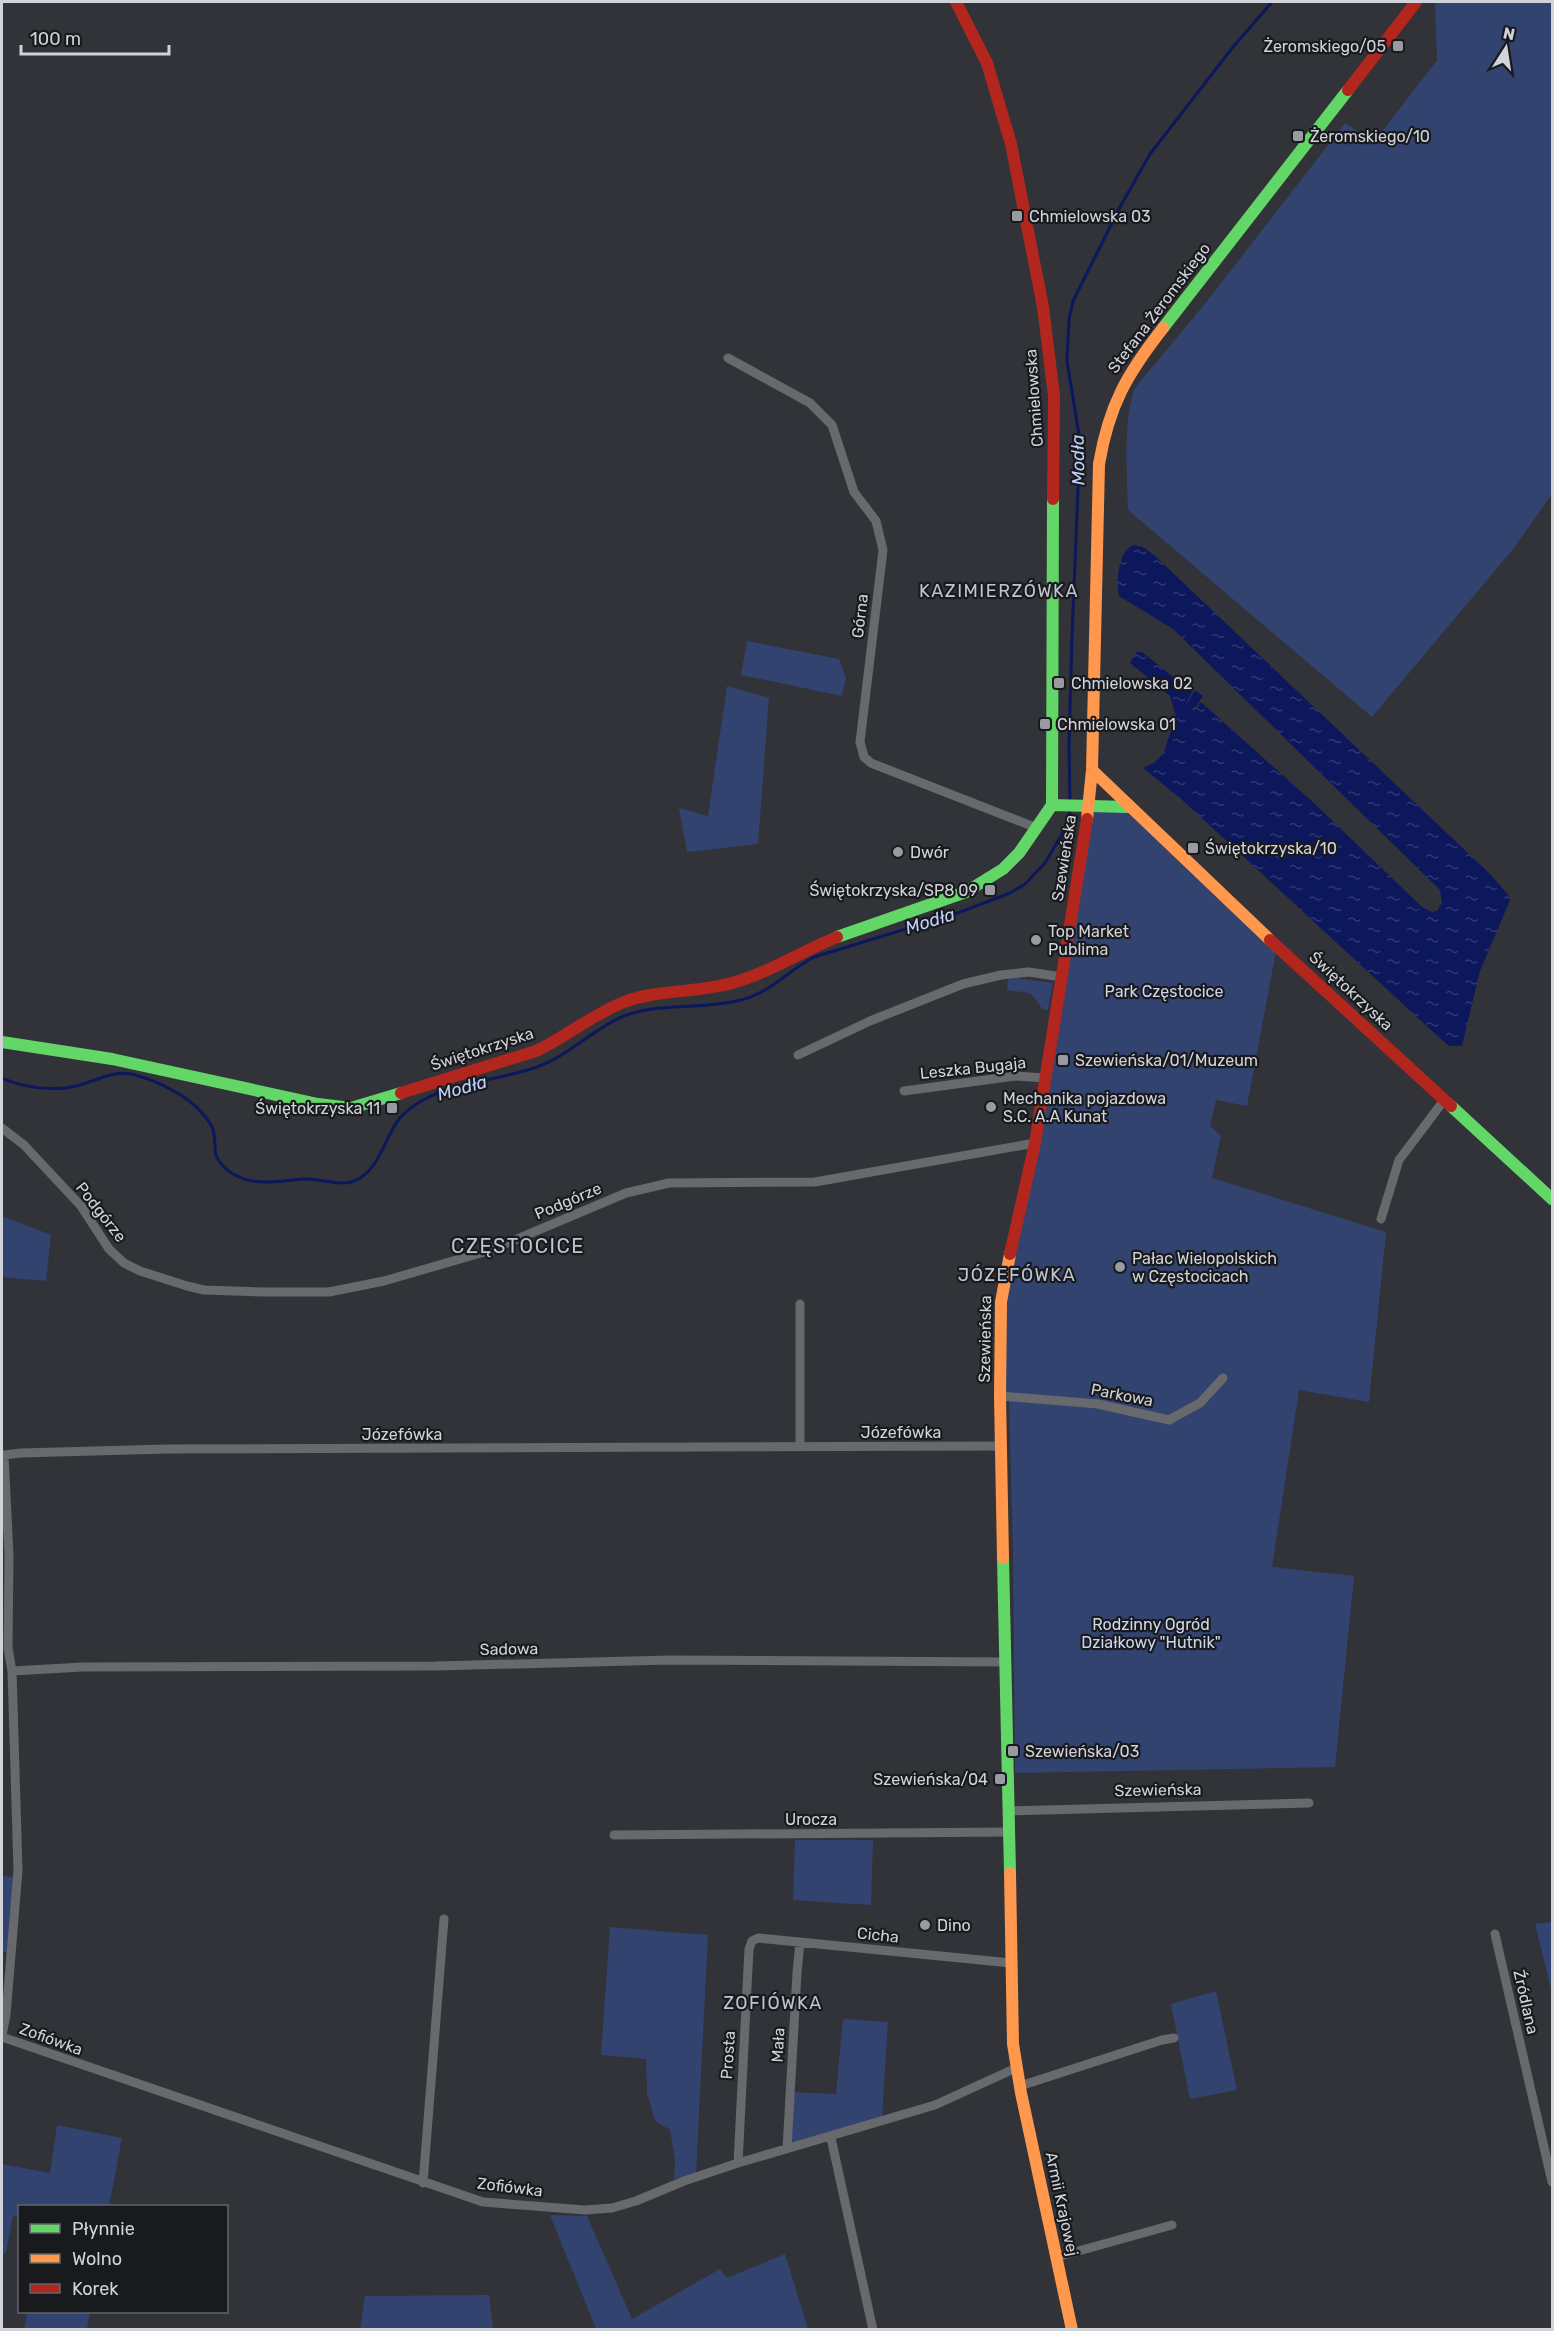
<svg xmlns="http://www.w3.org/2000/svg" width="1554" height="2331" viewBox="0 0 1554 2331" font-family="Rubik,sans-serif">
  <defs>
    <pattern id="water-ripples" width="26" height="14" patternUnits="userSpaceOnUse" patternTransform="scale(1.5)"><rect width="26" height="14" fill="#0d175b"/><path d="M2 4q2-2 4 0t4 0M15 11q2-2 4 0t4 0" fill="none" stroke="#2f3872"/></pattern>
  </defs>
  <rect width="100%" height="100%" fill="#313338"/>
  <!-- green -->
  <path fill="#334370" d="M1435,2H1552V494L1513,549L1372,717L1128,510C1127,476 1123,418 1135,388L1208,300L1345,123L1374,142L1437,60Z
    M747,641L839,659L846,678L842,696L741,675Z
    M727,686L769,698L758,844L687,852L679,808L708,816Z
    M1089,805L1129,807L1277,946L1247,1106L1216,1100L1210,1126L1221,1136L1212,1178L1386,1232L1369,1402L1299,1390L1272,1567L1354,1576L1335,1767L1015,1773L1013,1549L1009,1401L1096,1408L1172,1423L1098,1404L1000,1396L1001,1302L1035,1143Z
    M1016,978L1053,983L1048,1010L1042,1009C1030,988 1028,994 1007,990L1008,979Z
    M2,1216L51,1235L46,1281L2,1277Z
    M795,1840H873L871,1905L793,1900Z
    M2,1876L15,1877L7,1952H2Z
    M1552,1922V1993L1535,1924Z
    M610,1927L708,1935L696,2173L674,2179L675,2159L670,2130L655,2121L647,2093L646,2059L601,2055Z
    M1216,1991L1237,2090L1190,2099L1171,2004Z
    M843,2019L888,2022L882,2118L791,2145L790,2092L836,2094Z
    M57,2125L122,2138L109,2206H20L19,2217L13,2216L6,2253H2V2164L50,2173Z
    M550,2215L587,2216L632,2319L720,2269L727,2278L785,2254L808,2329H596Z
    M489,2295L493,2329H360L365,2296Z
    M27,2312H90L87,2329H24Z"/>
  <!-- water -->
  <path fill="url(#water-ripples)" d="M1133,545L1143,547L1154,555L1490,874L1511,898L1480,971L1462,1046H1449L1432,1031L1180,798L1143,768L1155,762L1163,754L1176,716L1170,696L1130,663L1137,652H1142L1192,692L1183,710L1195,690L1203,696L1190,716L1201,702L1316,805L1422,907L1432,912L1437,911L1442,903L1440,890L1173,629L1119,596C1116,581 1118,552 1133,545Z"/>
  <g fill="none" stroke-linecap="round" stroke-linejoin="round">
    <!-- stream -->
    <path stroke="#0d175b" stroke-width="3" d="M1070,804L1069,745L1072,636L1080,441L1067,361L1069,319L1073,301L1120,207L1150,154L1233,47L1272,2
      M2,1078C24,1088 56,1092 80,1085C95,1081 115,1070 131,1074C160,1081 197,1099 212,1127C216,1135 214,1146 216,1155C221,1169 238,1179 253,1181C271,1184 287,1180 304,1179C319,1178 337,1186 351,1182C379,1174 384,1138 399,1119C405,1111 416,1104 425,1099C454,1083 502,1079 534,1068C568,1057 592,1029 624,1016C662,1002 703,1010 741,1000C770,993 789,970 814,957L955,914L1010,893L1025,884L1045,863L1065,829L1070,810"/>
    <!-- street -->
    <path stroke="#67696c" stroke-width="9" d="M728,358L810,403L832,425L854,492L876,521L883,550L860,742L864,757L871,763L1037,828
      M798,1055L870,1021L963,984L1001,975L1029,972L1062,977
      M904,1091L1015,1076L1045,1078
      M2,1128L24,1145L81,1206L109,1249L124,1263L140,1271L187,1286L204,1290L262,1292H329L384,1281L491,1250L626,1193L669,1183L815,1182L1035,1143
      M1381,1219L1399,1160L1445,1099
      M800,1304V1447
      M1000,1396L1098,1404L1169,1420L1200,1403L1223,1378
      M12,1671L83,1667L436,1666L669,1660L1006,1662
      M1009,1811L1309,1803
      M614,1835L1009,1832
      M1495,1934L1552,2182
      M2,2035L6,2015L18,1870L12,1671L8,1648L9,1555L4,1455L21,1453L167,1449L1002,1446
      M2,2037L483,2202L585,2210L612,2208L636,2201L684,2181L738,2163L935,2105L1016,2068
      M1020,2086L1162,2040L1174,2038
      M831,2138L873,2330
      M787,2149L797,1973L800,1942
      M738,2163L749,1949L752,1941L758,1938L1011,1963
      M423,2183L444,1919
      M1057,2257L1172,2225"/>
    <!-- fast -->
    <path stroke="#63d668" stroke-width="12" d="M1163,328L1348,90
      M1052,805L1053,499
      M1052,805L1129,807
      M837,937L966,892L1003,869L1019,853L1052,805
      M2,1042L112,1059L318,1104L351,1108L401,1093
      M1451,1106L1552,1199
      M1003,1558L1010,1873"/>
    <!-- slow -->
    <path stroke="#ff974d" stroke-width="12" d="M1092,770L1270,940
      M1087,819L1092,770L1099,464C1109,405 1127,374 1163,328
      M1003,1558L1000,1396L1001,1302L1010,1254
      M1010,1873L1013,2044L1021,2093L1072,2330"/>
    <!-- jam -->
    <path stroke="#b3261e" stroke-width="12" d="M956,2L987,63L1011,144L1043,307L1054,396L1053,499
      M1348,90L1416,2
      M1270,940L1451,1106
      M401,1093L536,1051C566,1037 593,1014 624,1002C659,989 697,993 732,983C768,973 803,951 837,937
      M1010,1254L1035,1143L1087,819"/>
  </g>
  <!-- markers -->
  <g fill="#999ba1" stroke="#181a1e" stroke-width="2">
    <rect x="1392" y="40" width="12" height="12" rx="3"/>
    <rect x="1292" y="130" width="12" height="12" rx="3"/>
    <rect x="1011" y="210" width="12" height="12" rx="3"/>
    <rect x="1053" y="677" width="12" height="12" rx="3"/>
    <rect x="1039" y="718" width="12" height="12" rx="3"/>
    <rect x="1187" y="842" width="12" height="12" rx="3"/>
    <circle cx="898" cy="852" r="6"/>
    <rect x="984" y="884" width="12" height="12" rx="3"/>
    <circle cx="1036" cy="940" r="6"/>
    <rect x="1057" y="1054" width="12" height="12" rx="3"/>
    <circle cx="991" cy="1107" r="6"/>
    <rect x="386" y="1102" width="12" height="12" rx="3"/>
    <circle cx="1120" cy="1267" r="6"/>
    <rect x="1007" y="1745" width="12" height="12" rx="3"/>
    <rect x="994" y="1773" width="12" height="12" rx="3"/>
    <circle cx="925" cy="1925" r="6"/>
  </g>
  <g text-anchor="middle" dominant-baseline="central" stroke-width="4.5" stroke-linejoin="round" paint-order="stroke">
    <!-- poi labels -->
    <g font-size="16" fill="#d1d3d9" stroke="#181a1e" text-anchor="start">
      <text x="1386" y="46" text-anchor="end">Żeromskiego/05</text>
      <text x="1310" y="136">Żeromskiego/10</text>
      <text x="1029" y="216">Chmielowska 03</text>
      <text x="1071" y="683">Chmielowska 02</text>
      <text x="1057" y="724">Chmielowska 01</text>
      <text x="1205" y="848">Świętokrzyska/10</text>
      <text x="910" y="852">Dwór</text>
      <text x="978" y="890" text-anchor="end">Świętokrzyska/SP8 09</text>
      <text x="1048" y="931">Top Market<tspan x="1048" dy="18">Publima</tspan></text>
      <text x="1075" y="1060">Szewieńska/01/Muzeum</text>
      <text x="1003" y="1098">Mechanika pojazdowa<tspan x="1003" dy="18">S.C. A.A Kunat</tspan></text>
      <text x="380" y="1108" text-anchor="end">Świętokrzyska 11</text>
      <text x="1132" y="1258">Pałac Wielopolskich<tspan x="1132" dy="18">w Częstocicach</tspan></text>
      <text x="1025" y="1751">Szewieńska/03</text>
      <text x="988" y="1779" text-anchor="end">Szewieńska/04</text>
      <text x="937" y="1925">Dino</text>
    </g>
    <!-- street labels -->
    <g font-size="16" fill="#d1d3d9" stroke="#181a1e">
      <text transform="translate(1159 308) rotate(-53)">Stefana Żeromskiego</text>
      <text transform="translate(1034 398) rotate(-94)">Chmielowska</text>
      <text transform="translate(860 616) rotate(-83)">Górna</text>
      <text transform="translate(1064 858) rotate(-81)">Szewieńska</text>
      <text transform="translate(1351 991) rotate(43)">Świętokrzyska</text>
      <text transform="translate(482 1049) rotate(-18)">Świętokrzyska</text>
      <text transform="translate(973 1068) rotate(-6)">Leszka Bugaja</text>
      <text transform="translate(568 1201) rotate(-23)">Podgórze</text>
      <text transform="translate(101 1212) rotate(52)">Podgórze</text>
      <text transform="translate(985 1339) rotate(-89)">Szewieńska</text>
      <text transform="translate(1122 1395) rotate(11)">Parkowa</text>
      <text x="901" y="1432">Józefówka</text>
      <text x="402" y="1434">Józefówka</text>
      <text transform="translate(509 1649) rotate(-1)">Sadowa</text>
      <text transform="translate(1158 1790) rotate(-1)">Szewieńska</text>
      <text x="811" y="1819">Urocza</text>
      <text transform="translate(878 1935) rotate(6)">Cicha</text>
      <text transform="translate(1526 2002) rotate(77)">Źródlana</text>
      <text transform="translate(51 2039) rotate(20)">Zofiówka</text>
      <text transform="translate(778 2045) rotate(-87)">Mała</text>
      <text transform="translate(728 2055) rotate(-86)">Prosta</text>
      <text transform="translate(510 2187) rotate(7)">Zofiówka</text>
      <text transform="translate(1062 2204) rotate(78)">Armii Krajowej</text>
    </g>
    <!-- park labels -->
    <g font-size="16" fill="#ccd6eb" stroke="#181a1e">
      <text x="1164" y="991">Park Częstocice</text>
      <text x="1151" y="1624">Rodzinny Ogród<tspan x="1151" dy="18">Działkowy "Hutnik"</tspan></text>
    </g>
    <!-- water labels -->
    <g font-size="18" font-style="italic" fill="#bed0fc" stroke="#181a1e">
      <text transform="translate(1078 460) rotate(-91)">Modła</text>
      <text transform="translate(930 921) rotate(-17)">Modła</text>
      <text transform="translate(462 1088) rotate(-16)">Modła</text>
    </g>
    <!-- neighbourhood labels -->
    <g font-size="18" letter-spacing="1.5" fill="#bfc4cf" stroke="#181a1e">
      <text x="999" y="591">KAZIMIERZÓWKA</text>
      <text x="1017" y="1275">JÓZEFÓWKA</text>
      <text x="773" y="2003">ZOFIÓWKA</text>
    </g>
    <!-- quarter labels -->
    <g font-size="20" letter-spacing="1.5" fill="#bfc4cf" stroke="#181a1e">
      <text x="518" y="1246">CZĘSTOCICE</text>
    </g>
  </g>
  <!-- border -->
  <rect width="1554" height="2331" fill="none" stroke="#d1d3d9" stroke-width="6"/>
  <!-- legend -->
  <rect x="18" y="2205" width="210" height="108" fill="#181a1e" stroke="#626469" stroke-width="1.5"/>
  <rect x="30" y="2224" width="30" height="9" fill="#63d668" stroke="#626469" stroke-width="1.5"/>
  <text x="72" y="2235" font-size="18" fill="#d1d3d9">Płynnie</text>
  <rect x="30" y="2254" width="30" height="9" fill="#ff974d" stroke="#626469" stroke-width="1.5"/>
  <text x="72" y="2265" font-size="18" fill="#d1d3d9">Wolno</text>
  <rect x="30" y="2284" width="30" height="9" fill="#b3261e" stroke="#626469" stroke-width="1.5"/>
  <text x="72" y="2295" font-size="18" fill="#d1d3d9">Korek</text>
  <!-- north arrow -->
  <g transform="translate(1506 48) rotate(12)" stroke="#181a1e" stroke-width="4.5" paint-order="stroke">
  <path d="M0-4.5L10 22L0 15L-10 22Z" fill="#d1d3d9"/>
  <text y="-9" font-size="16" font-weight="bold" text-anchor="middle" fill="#d1d3d9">N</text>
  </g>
  <!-- scale -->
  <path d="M21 45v9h148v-9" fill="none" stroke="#d1d3d9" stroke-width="3"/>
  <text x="30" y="45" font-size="18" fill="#d1d3d9" stroke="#181a1e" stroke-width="4.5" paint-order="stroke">100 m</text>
</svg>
